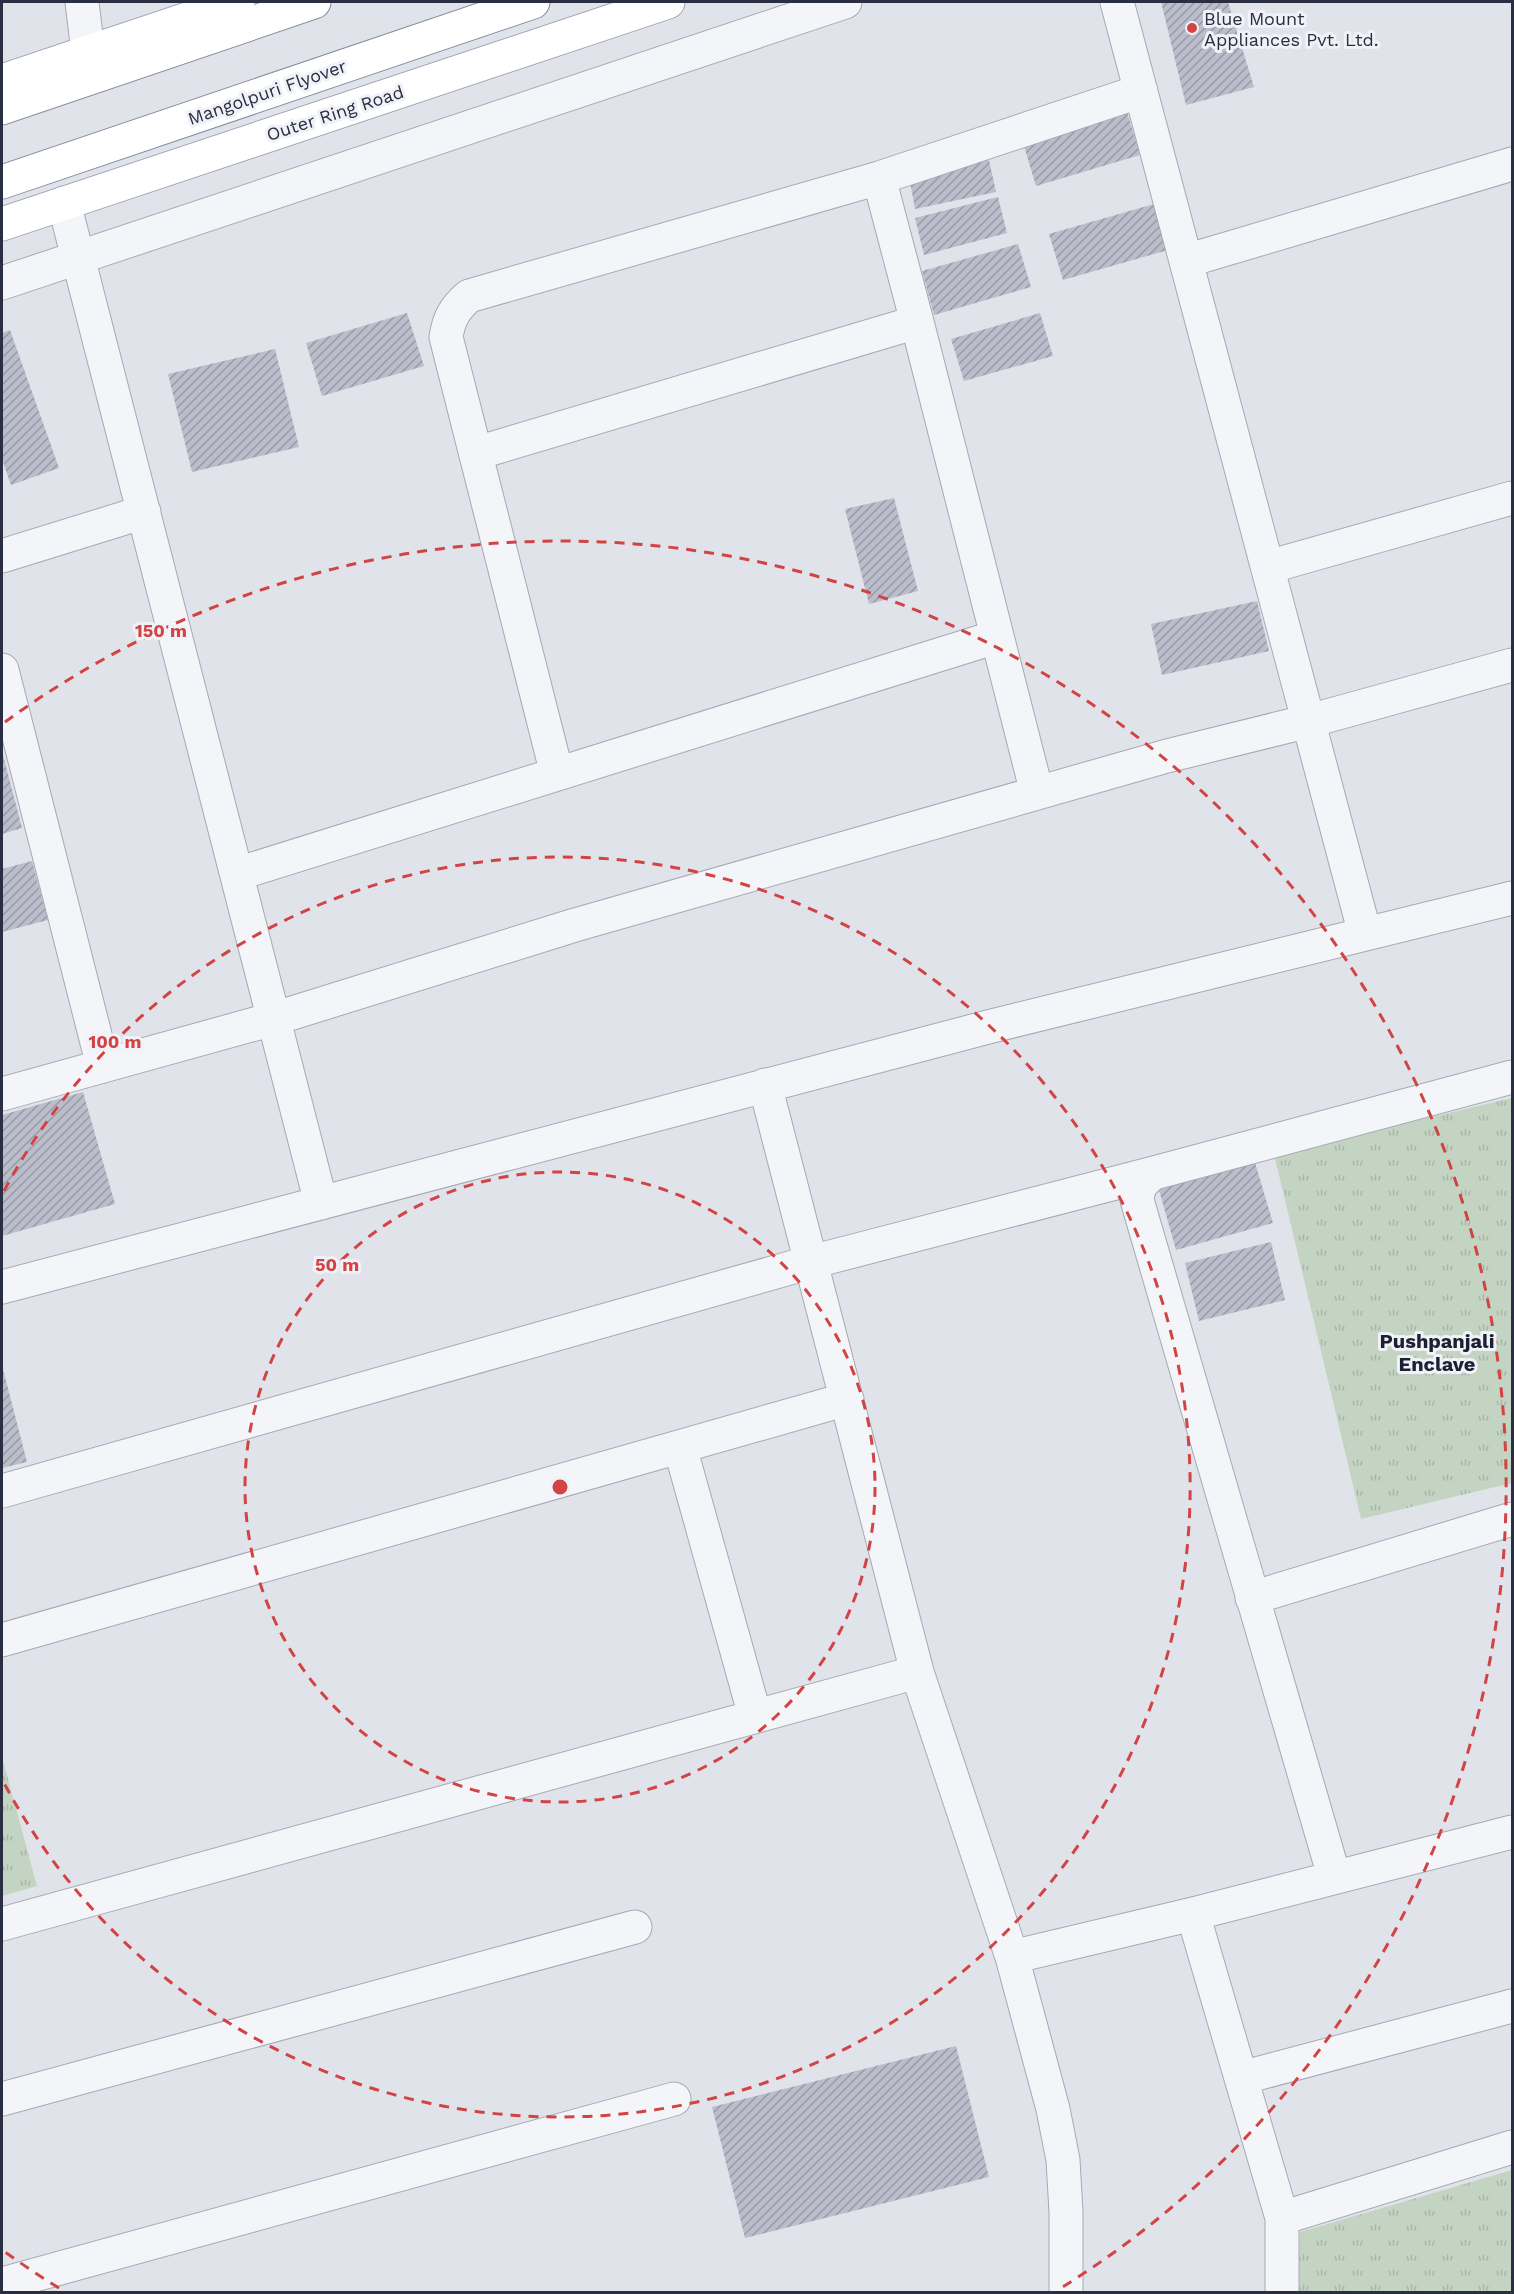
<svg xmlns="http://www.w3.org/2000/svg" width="1514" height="2294" viewBox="0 0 1514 2294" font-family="'Work Sans',sans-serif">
  <defs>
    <pattern id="park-tufts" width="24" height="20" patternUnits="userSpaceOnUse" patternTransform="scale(1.5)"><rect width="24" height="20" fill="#c4d4c2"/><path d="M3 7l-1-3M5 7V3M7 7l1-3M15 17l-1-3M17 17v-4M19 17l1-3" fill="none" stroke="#a8b6a8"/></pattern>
    <pattern id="building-hatch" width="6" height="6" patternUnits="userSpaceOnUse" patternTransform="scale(1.5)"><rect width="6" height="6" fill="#bbbeca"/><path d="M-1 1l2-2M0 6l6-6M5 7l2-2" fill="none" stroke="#989ba6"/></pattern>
  </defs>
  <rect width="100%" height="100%" fill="#e1e3ea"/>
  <!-- park -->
  <path fill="url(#park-tufts)" d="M1512,1098V1483L1361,1519L1274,1154Z
    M2,1757L37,1886L2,1896Z
    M1512,2170V2292H1298L1300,2232Z"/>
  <!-- building -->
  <path fill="url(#building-hatch)" d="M1161,2H1228L1254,87L1186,105Z
    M1124,102L1140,155L1036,186L1020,133Z
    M989,160L996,192L915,209L909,176Z
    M998,197L1007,233L924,255L915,218Z
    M1154,204L1168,250L1063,280L1049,234Z
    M1018,244L1031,287L934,315L922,271Z
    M407,313L424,366L322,396L306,343Z
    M1040,313L1053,356L964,381L951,339Z
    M10,330L59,468L11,485L2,459V333Z
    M275,349L299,447L192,472L168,374Z
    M894,498L918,591L869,604L845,509Z
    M1257,601L1269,651L1162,675L1151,624Z
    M2,751L22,828L2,834Z
    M32,861L48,920L2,932V869Z
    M83,1092L115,1204L2,1236V1115Z
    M1253,1156L1273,1223L1176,1250L1157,1183Z
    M1271,1242L1285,1300L1199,1321L1185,1263Z
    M2,1365L27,1462L2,1468Z
    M956,2046L989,2177L745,2238L712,2107Z"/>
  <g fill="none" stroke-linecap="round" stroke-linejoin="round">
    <defs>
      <path id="minor" d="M82,2L88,52
        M1117,2L1365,934
        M879,178L917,322L1037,793
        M64,203L321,1203
        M1186,261L1512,164
        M2,283L845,2
        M477,453L917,322
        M2,556L144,512
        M1268,567L1512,498
        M2,670L103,1066
        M557,774L446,337C449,318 455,308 469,296L879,178L1141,91
        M237,874L996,637
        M765,1085L917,1672L1012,1957L1053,2109L1063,2160L1066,2212V2292
        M2,1094L273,1019L575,925L1167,756L1309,721L1512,665
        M2,1287L988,1027L1512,898
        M680,1447L755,1716
        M2,1491L811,1262L1154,1173
        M1252,1598L1512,1519
        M2,1640L847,1399
        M1334,1876L1137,1200C1138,1186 1143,1181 1154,1173L1512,1077
        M1193,1914L1282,2218V2292
        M2,1924L917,1672
        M1012,1957L1193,1914L1512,1832
        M1241,2078L1512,2006
        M2,2099L635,1927
        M1282,2218L1512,2147
        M2,2284L674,2099"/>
      <path id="major" d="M2,81L238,2
        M2,224L668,2"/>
      <path id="highway" d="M2,108L314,2
        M2,182L533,2"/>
    </defs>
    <!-- minor casing -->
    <use href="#minor" stroke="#a6a9b4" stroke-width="35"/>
    <!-- major casing -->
    <use href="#major" stroke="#a0a5b6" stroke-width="35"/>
    <!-- highway casing -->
    <use href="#highway" stroke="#888ea1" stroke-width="35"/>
    <!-- minor -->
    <use href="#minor" stroke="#f4f5f8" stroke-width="33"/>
    <!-- major -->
    <use href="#major" stroke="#fff" stroke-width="33"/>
    <!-- highway -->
    <use href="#highway" stroke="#fff" stroke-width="33"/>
  </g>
  <!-- distance rings -->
  <g fill="none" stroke="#d24344" stroke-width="3" stroke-dasharray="10 8">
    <circle cx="560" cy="1487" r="315"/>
    <path d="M4 1191A630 630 0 1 1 4 1783"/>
    <path d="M59 2288A945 945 0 0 1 5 2252M5 722A945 945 0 1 1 1061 2288"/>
  </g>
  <!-- markers -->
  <circle fill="#d24344" stroke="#f0f2f7" stroke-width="2" cx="1192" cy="28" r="6"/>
  <g text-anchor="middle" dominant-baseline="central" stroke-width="6" stroke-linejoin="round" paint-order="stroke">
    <!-- poi labels -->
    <g font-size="18" fill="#292e42" stroke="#f0f2f7" text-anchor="start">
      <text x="1204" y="18">Blue Mount<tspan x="1204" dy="21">Appliances Pvt. Ltd.</tspan></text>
    </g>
    <!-- street labels -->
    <g font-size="18" fill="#292e42" stroke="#f0f2f7">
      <text transform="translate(267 92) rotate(-19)">Mangolpuri Flyover</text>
      <text transform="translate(335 113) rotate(-18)">Outer Ring Road</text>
    </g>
    <!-- neighbourhood labels -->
    <g font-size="20" font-weight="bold" fill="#1b2033" stroke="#f0f2f7">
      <text x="1437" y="1341">Pushpanjali<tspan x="1437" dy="23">Enclave</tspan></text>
    </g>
  </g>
  <circle cx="560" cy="1487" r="9" fill="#d24344" stroke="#f0f2f7" stroke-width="3"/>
  <g font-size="18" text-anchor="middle" font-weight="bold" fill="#d24344" stroke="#f0f2f7" stroke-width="6" stroke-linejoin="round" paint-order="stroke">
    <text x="161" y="637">150 m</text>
    <text x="115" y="1048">100 m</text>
    <text x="337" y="1271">50 m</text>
  </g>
  <!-- border -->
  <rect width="1514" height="2294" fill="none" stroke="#292e42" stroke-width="6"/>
</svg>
